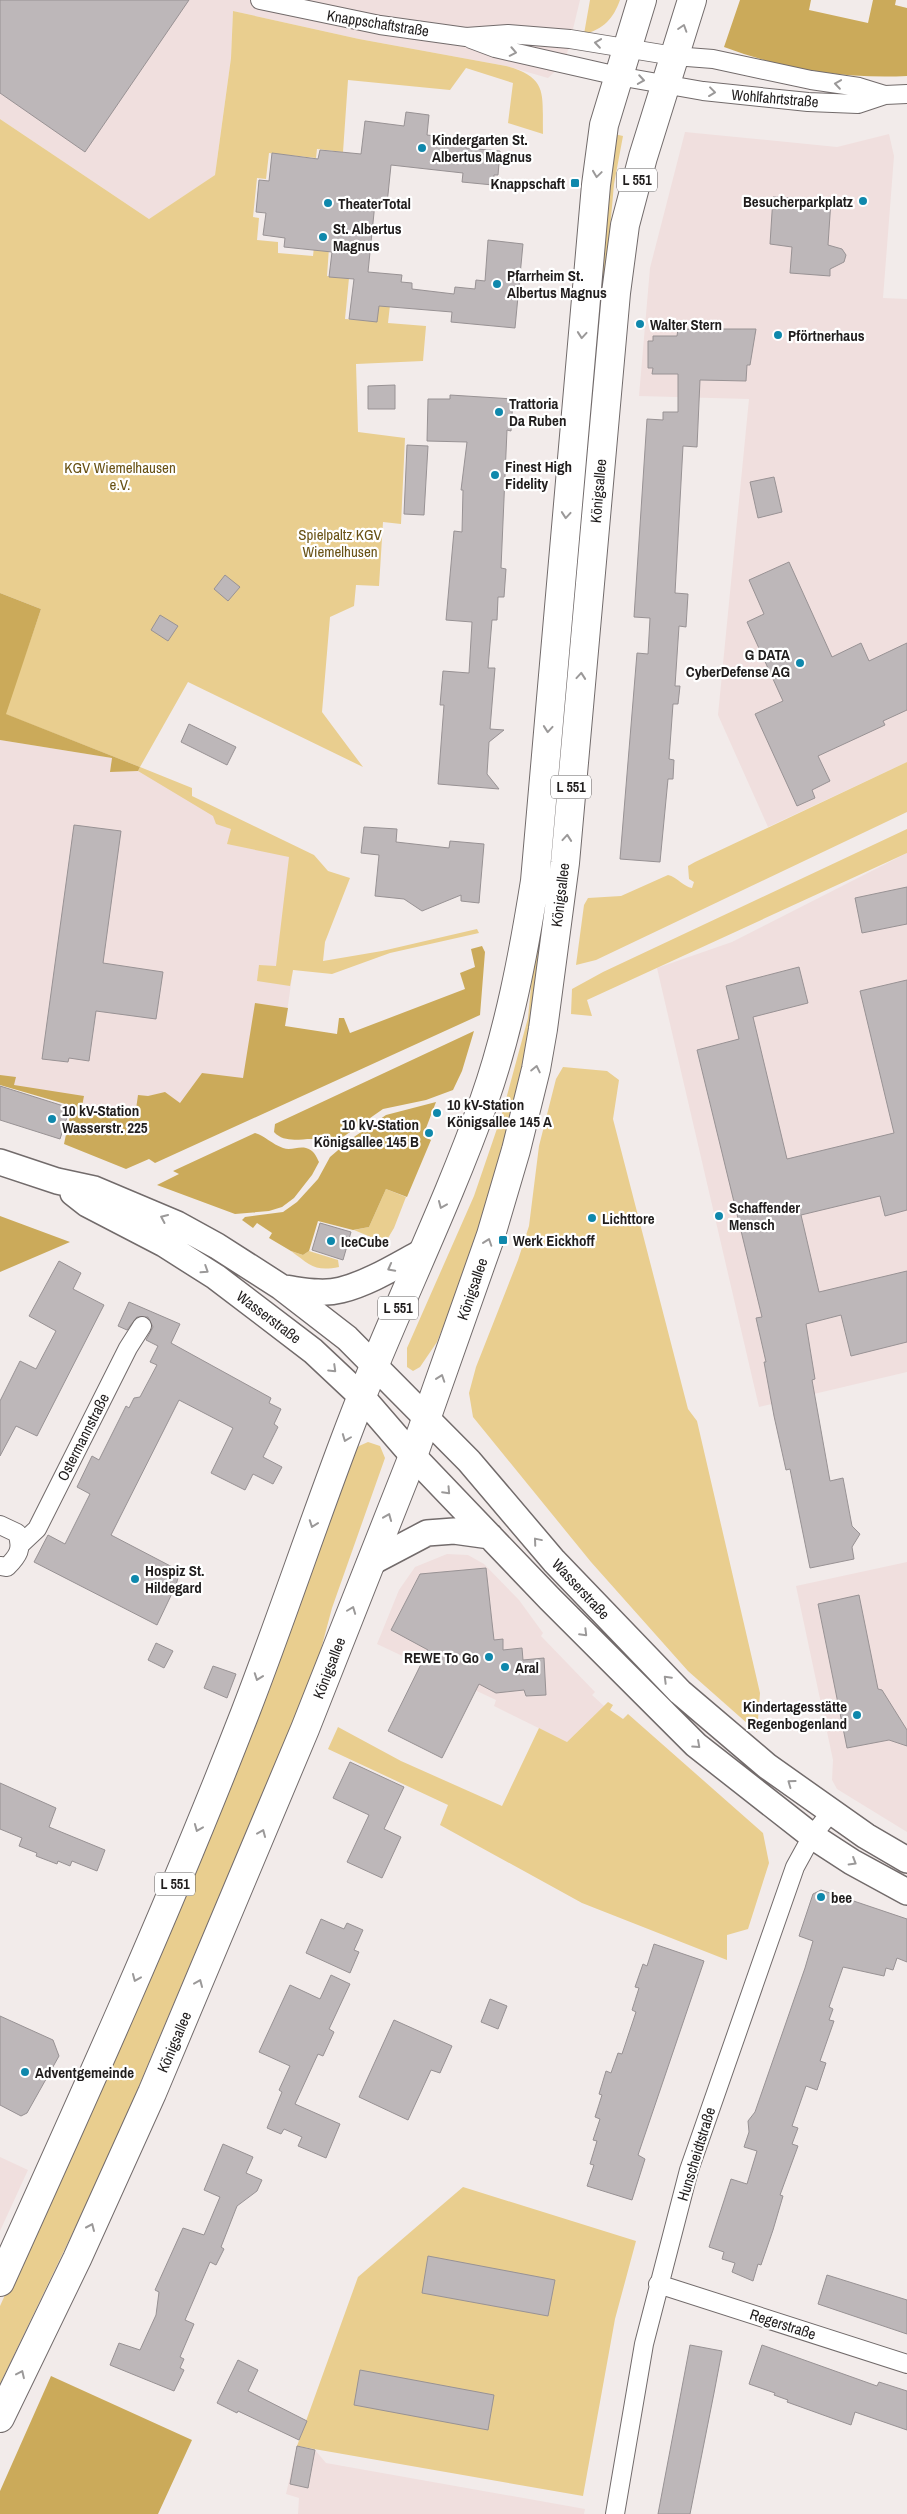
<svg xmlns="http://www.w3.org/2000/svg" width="907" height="2514" viewBox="0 0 907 2514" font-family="'Archivo Narrow',sans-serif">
  <rect width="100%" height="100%" fill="#f2ebea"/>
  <!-- built -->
  <path fill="#f0dfde" d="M0,0H580L565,62L548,78L506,66L359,39L233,11L231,58L215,175L149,219L0,119Z
    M685,132L837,147L889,134L894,156L883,298L907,299V762L768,827L718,715L749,399L639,396L650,268Z
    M0,740L112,758L110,772L140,769L190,797L313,858L293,970L285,1026L267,1082L177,1129L0,1083Z
    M907,853V1372L759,1407L657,968L732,942Z
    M447,1554L468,1555L484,1564L519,1600L543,1633L541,1636L595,1692L592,1695L604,1706L567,1742L494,1706L496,1700L377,1644L399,1590L415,1567Z
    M907,1562V1832L837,1789L832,1780L833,1760L796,1586Z
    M0,2157L28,2170L0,2231Z
    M297,2446L315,2450L326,2463L585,2509L584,2514H298L299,2498L286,2494Z"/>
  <!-- green -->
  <path fill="#e9ce8f" d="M590,0H620C613,19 604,29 584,34Z
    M233,11L359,39L506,66C549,78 542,94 543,134L508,123L513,83L466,68L450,90L348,80L343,152L317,149L316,158L269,153L266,179L257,178L253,217L259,218L257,240L278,242V253L313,256L314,247L329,248L327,276L349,278L345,319L373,321L375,304L390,305L388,323L426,326L423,361L356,364L358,432L405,438L401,524L383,522L379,586L356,585L354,606L330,617L322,712L363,767L188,682L140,767L192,788V796L314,855L328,871L350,878L325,942L323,961L382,951L477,929L479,933L390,953L332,974L293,970L290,986L257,981L259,965L276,966L289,857L227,844L231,829L216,824L213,816L138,771L140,767L5,714L41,609L0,593V119L149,219L215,175L231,58Z
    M614,134L623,136L614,184L559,803L532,1016L512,1112L491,1191L456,1295L437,1342L420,1367L413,1371L407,1367V1348L474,1196L502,1114L528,1018Z
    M907,762V812L596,960L576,965L584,905L588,898L621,896L668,875C677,877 684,887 692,888L694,882L689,879L688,866L695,862Z
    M907,829V853L587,1000L592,1016L571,1014L572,989L603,972Z
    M563,1067L607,1071L619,1080L613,1119L688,1409L697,1421L760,1693L757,1732L688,1671L591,1562L473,1417L469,1393L476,1367L518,1260L529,1226L539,1146L556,1079Z
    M386,1189L406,1197L394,1228L385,1243L354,1230L369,1227Z
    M291,1251L303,1255L309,1251L338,1260L339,1267C315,1272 310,1265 291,1251Z
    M368,1442L380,1446L385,1458L332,1608L317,1664L109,2157L0,2384V2306L117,2048L351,1454L359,1446Z
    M608,1702L613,1705L610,1710L623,1719L628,1714L763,1833L769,1863L748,1929L727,1935V1960L582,1903L440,1825L448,1805L328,1749L338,1727L401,1761L502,1806L539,1728L567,1742Z
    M463,2187L636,2241L615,2319L583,2496L297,2446L358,2277Z"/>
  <!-- forest -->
  <path fill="#cbaa5a" d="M740,0H811L809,10L868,23L873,0H896L895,5L907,8V76C844,79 783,69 724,47Z
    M0,593L41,609L6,714L140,767L138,771L110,772L112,758L0,740Z
    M482,946L485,952L480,1015L155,1163L149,1159L126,1169L64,1144L72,1106L0,1085V1075L16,1077L14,1085L84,1096L82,1106L135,1116L138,1095L148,1096L165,1092L180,1103L202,1073L243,1078L255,1003L288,1008L285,1026L337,1034L339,1018H344L350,1033L465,989L460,973L475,967L471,949Z
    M474,1031L462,1071L453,1090L426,1100L383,1109L330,1146L323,1145L315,1139C301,1138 285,1144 274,1132L275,1124Z
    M436,1102L423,1136L431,1140L407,1197L386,1189L369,1227L353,1230L318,1221L309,1251L303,1255L291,1251L269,1238L272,1233L257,1223L253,1228L242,1220L245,1217L283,1212L297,1202L318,1179L330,1157L351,1139L386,1115Z
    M255,1133C265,1136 272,1144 283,1148C291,1151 298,1146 306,1148C314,1150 316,1156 319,1162L312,1175L294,1198L282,1207L269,1211L235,1214L157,1185L179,1174L173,1171Z
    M0,1216L70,1242L0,1272Z
    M51,2376L192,2440L158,2514H0V2491Z"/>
  <!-- building -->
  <path fill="#bdb7b9" stroke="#989294" d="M0,0H189L85,152L0,93Z
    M406,112L429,115L427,135L467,140L466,148L500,151L498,175H494L493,185L462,182L463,173L391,165L387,204L375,203L368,272L402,275L401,282L412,283V289L454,294L455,287L475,289L476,280L485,281L488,240L523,244L515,328L451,322L452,312L379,306L377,322L349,319L354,279L329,277L332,252L284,247L285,238L263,235L266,213L256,212L259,180L269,181L272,153L318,159L320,150L361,154L365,121L404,126Z
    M773,197L831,200L828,245L842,249L846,255L844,262L830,269V276L790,273L792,247L770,244Z
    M678,329H756L750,365H747L746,381L700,380L697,447L683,446L675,593L688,594L686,627L679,626L675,686H680L678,704H673L669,759L674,760L673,779H668L660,862L620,859L637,653L648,654L650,618L634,617L647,419L663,420V412H678V374H652L653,368H648V341H653V336H677Z
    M395,385V409H368V386Z
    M450,395L513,399L511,431L507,430L501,568L506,569L504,597H498L497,620H492L488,668H495L490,729L504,730L489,742L487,774L499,789L438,784L444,705H440L443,671L469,673L472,622L446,620L454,531L462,532L463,490H461L467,442L427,441L428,399H450Z
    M407,445L428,446L424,515L404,514Z
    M774,477L782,512L758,518L750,482Z
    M789,562L832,657L861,643L869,661L907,643V710L883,721L885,725L818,756L830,781L812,790L815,798L797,806L755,714L783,701L747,622L764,614L749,580Z
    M225,575L240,587L228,601L214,589Z
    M160,615L178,626L168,641L151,630Z
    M189,724L236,747L227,765L181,742Z
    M74,825L121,831L103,963L163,972L156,1019L96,1011L89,1061L69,1058L68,1062L42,1059Z
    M364,827L397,829L396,842L449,848L450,841L484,844L479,903L461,901V895L422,911L404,899L375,896L379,855L361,853Z
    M907,887V924L862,933L855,898Z
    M799,967L808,1003L753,1017L787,1159L894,1133L860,991L907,980V1210L885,1216L880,1196L801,1215L819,1292L907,1271V1342L851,1356L841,1315L806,1324L815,1379L812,1380L830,1481L843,1478L852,1526L860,1534L852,1547L854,1559L810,1568L790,1469L786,1470L774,1416L764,1362H766L756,1318L762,1317L697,1050L739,1039L726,986Z
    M0,1086L70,1108L60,1139L0,1120Z
    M320,1223L351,1232L343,1260L312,1250Z
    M59,1261L81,1273L73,1289L104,1305L37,1436L16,1426L0,1456V1401L20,1361L36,1369L56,1331L29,1316Z
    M129,1302L180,1324L171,1343L271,1398L269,1403L281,1409L274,1424L278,1427L263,1457L282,1467L273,1484L253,1474L245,1490L211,1473L233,1428L179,1400L111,1535L180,1571L176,1585L157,1625L34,1562L48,1535L65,1544L90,1494L77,1487L92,1456L99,1460L126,1406L129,1408L134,1398L140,1397L157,1365L150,1362L158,1346L146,1340L153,1327L148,1317H137L127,1330L118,1326Z
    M486,1568L494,1640L503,1639V1650L522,1648L523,1660L544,1658L546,1695L526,1696L524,1690L496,1693L479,1684L442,1758L388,1731L428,1650L391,1630L420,1574Z
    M859,1595L878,1689L882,1690L907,1730V1746L889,1740L847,1748L818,1604Z
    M156,1643L173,1651L164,1668L148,1660Z
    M213,1666L236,1674L227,1698L204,1688Z
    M350,1762L404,1787L384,1829L401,1837L382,1878L347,1862L369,1815L333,1798Z
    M0,1783L56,1808L49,1827L105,1850L97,1871L72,1861L70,1866L58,1861L57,1864L36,1856L37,1853L19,1846L22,1838L0,1829Z
    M821,1890L907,1919V1962L897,1958L893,1970L886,1968L884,1976L843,1967L829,2007L833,2009L829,2020L834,2021L820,2061L826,2063L817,2090L806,2086L792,2126L798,2128L792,2144L798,2146L780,2195L783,2196L773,2230L761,2265L758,2264L753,2281L732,2272L735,2263L722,2259L724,2252L709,2247L731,2179L747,2184L757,2151L744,2147L749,2132L748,2121L755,2112L805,1968L813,1941L799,1936L813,1894Z
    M321,1919L344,1929L347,1923L363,1930L354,1950L359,1952L350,1973L306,1953Z
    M654,1944L704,1961L638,2155L645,2159L632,2200L587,2186L594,2165L590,2164L597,2141L593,2140L600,2119L595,2117L602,2095L599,2094L606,2071L611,2073L618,2053L622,2054L636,2012L632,2010L639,1988L635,1987L643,1964L647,1966Z
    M331,1975L350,1984L329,2029L334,2032L323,2056L318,2054L295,2104L340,2124L326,2158L298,2146L302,2137L284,2129L281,2134L267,2128L282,2092L279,2090L290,2066L259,2052L290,1985L320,1999Z
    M490,1999L507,2006L498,2029L481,2022Z
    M0,2016L53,2040L59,2056L27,2113L21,2116L0,2105Z
    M394,2020L452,2046L440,2073L431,2070L408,2120L359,2097Z
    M223,2144L253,2157L246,2173L262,2180L257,2191L237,2206L221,2247L224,2249L216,2265L210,2262L185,2320L194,2324L180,2357L184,2359L180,2368L184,2370L174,2391L110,2365L119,2343L140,2350L156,2315L159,2292L155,2290L183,2228L204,2235L220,2197L204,2190Z
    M428,2256L555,2280L548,2316L422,2293Z
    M827,2275L907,2300V2334L818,2304Z
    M690,2345L722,2351L714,2393L690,2514H658Z
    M762,2345L877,2386L879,2382L907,2391V2430L855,2412L851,2425L787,2402L788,2400L774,2395L775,2393L749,2384Z
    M238,2360L258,2370L248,2391L307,2421L299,2440L238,2411L237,2413L217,2403Z
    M360,2370L494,2395L488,2430L354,2405Z
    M297,2446L315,2450L308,2488L290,2484Z"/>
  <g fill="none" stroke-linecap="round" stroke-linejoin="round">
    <defs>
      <path id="street" d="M260,0L380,25L466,37L508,34L570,39L674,56L713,59L811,80L859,87L885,95
        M471,39L495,48L618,76L703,91L808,102L858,104L885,95L907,94
        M0,1525L17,1533C23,1549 18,1556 7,1567L0,1566
        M21,1544L37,1529L128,1348L142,1326
        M658,2284L907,2364
        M615,2514L644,2344L689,2170L795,1867L812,1836L831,1812"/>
      <path id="secondary" d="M0,1162L57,1181L94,1189L177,1224L217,1246L281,1287L347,1338L469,1461L554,1561L680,1692L767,1766L866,1836L907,1860
        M73,1193L87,1204L164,1244L216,1277L313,1351L362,1397L413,1456L550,1599L696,1745L812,1836L852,1862L907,1892
        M283,1288C301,1290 322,1295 341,1290C369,1283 396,1266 422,1252
        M370,1563L427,1533L454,1531L490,1536"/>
      <path id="primary" d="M0,2282C85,2094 170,1906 245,1713C283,1615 316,1514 354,1416C395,1310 446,1208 484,1101C509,1030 523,956 535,881L596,185L604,125L642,0
        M0,2418L77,2259L152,2093L305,1729L413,1456L491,1235L516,1150L536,1069L543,1029L565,863L616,293L625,225L643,157L692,0"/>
    </defs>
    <!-- street casing -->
    <use href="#street" stroke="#726b6b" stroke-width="20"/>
    <!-- secondary casing -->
    <use href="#secondary" stroke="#726b6b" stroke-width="28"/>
    <!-- primary casing -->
    <use href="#primary" stroke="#726b6b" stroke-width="30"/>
    <!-- street -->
    <use href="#street" stroke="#fff" stroke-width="18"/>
    <!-- secondary -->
    <use href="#secondary" stroke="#fff" stroke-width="25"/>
    <!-- primary -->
    <use href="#primary" stroke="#fff" stroke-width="28"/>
  </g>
  <!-- one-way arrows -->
  <defs><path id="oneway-chevron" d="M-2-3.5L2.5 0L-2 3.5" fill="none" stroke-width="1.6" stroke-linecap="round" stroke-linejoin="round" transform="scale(1.25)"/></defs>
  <g stroke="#9b9999">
    <use href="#oneway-chevron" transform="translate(683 28) rotate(-72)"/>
    <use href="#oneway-chevron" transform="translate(598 43) rotate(-172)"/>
    <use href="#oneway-chevron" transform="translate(513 52) rotate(11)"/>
    <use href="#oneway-chevron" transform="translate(641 80) rotate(9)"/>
    <use href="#oneway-chevron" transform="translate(838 84) rotate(-172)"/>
    <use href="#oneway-chevron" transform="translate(712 92) rotate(7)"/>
    <use href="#oneway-chevron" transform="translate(597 174) rotate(98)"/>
    <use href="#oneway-chevron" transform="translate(582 335) rotate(95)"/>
    <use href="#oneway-chevron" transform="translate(566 515) rotate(95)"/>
    <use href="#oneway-chevron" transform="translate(581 676) rotate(-85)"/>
    <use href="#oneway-chevron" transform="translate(548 729) rotate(95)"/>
    <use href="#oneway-chevron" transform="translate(567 838) rotate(-85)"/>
    <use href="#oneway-chevron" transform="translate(536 1069) rotate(-78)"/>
    <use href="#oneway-chevron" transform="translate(442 1205) rotate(113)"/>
    <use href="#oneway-chevron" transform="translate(164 1218) rotate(-156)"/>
    <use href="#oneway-chevron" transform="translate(488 1242) rotate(-71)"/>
    <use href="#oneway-chevron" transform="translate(391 1268) rotate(152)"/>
    <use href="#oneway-chevron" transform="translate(205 1270) rotate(33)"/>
    <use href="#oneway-chevron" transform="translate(333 1369) rotate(44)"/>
    <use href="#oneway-chevron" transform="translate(441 1378) rotate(-71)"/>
    <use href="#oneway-chevron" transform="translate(346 1438) rotate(111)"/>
    <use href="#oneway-chevron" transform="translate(447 1491) rotate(47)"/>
    <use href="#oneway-chevron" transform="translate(388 1517) rotate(-68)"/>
    <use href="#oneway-chevron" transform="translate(313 1524) rotate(110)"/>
    <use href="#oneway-chevron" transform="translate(537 1541) rotate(-130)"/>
    <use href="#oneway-chevron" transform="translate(352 1610) rotate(-69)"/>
    <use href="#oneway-chevron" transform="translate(584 1633) rotate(45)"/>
    <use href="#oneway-chevron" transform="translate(258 1677) rotate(110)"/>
    <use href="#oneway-chevron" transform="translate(667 1679) rotate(-135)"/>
    <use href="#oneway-chevron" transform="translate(697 1745) rotate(42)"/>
    <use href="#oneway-chevron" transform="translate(791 1783) rotate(-144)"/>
    <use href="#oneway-chevron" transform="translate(198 1828) rotate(112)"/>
    <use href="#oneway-chevron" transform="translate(262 1833) rotate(-67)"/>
    <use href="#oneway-chevron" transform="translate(853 1862) rotate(31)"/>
    <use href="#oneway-chevron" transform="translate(136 1978) rotate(113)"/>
    <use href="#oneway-chevron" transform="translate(199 1983) rotate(-67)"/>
    <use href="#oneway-chevron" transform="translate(91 2227) rotate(-66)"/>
    <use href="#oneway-chevron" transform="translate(21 2374) rotate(-65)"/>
  </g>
  <!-- markers -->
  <g fill="#0f88ac" stroke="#fff" stroke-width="2">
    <circle cx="422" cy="148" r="5"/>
    <rect x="570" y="178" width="10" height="10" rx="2.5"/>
    <circle cx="863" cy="201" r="5"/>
    <circle cx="328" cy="203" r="5"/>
    <circle cx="323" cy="237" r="5"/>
    <circle cx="497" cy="284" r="5"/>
    <circle cx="640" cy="324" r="5"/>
    <circle cx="778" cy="335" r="5"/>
    <circle cx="499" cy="412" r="5"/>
    <circle cx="495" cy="475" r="5"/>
    <circle cx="800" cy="663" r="5"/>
    <circle cx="437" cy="1113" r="5"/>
    <circle cx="52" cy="1119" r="5"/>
    <circle cx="429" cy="1133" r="5"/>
    <circle cx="719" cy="1216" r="5"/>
    <circle cx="592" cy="1218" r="5"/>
    <rect x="498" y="1235" width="10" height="10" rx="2.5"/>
    <circle cx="331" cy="1241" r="5"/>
    <circle cx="135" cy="1579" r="5"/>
    <circle cx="489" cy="1657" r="5"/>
    <circle cx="505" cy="1667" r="5"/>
    <circle cx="857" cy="1715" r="5"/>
    <circle cx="821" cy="1897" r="5"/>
    <circle cx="25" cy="2072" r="5"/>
  </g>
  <g text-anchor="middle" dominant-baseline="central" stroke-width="4.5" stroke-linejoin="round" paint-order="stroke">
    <!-- shield labels -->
    <g fill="#fff" stroke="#636161" stroke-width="1">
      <rect x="617" y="168.5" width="40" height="23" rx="4"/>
      <rect x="551" y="775.5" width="40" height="23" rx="4"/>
      <rect x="378" y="1296.5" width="40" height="23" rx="4"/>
      <rect x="155" y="1872.5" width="40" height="23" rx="4"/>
    </g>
    <g font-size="14" font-weight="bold" fill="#201d1d">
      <text x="637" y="180">L 551</text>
      <text x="571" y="787">L 551</text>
      <text x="398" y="1308">L 551</text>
      <text x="175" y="1884">L 551</text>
    </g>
    <!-- street labels -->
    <g font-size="15" fill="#201d1d" stroke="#fff">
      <text transform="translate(378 23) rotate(9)">Knappschaftstraße</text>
      <text transform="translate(775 98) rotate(5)">Wohlfahrtstraße</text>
      <text transform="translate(598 491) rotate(-85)">Königsallee</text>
      <text transform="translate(560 895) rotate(-83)">Königsallee</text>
      <text transform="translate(472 1289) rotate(-71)">Königsallee</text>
      <text transform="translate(269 1317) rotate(37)">Wasserstraße</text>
      <text transform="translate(83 1437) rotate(-63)">Ostermannstraße</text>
      <text transform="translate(581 1589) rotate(47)">Wasserstraße</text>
      <text transform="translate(329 1668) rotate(-69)">Königsallee</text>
      <text transform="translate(174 2042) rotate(-67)">Königsallee</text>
      <text transform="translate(696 2154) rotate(-73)">Hunscheidtstraße</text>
      <text transform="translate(783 2324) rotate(18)">Regerstraße</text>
    </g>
    <!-- poi labels -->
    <g font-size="15" font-weight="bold" fill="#201d1d" stroke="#fff" text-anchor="start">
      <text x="432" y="139">Kindergarten St.<tspan x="432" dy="17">Albertus Magnus</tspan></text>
      <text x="565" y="183" text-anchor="end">Knappschaft</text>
      <text x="853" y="201" text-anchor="end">Besucherparkplatz</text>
      <text x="338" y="203">TheaterTotal</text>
      <text x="333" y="228">St. Albertus<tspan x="333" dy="17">Magnus</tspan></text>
      <text x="507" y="275">Pfarrheim St.<tspan x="507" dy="17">Albertus Magnus</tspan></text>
      <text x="650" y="324">Walter Stern</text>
      <text x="788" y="335">Pförtnerhaus</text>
      <text x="509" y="403">Trattoria<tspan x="509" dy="17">Da Ruben</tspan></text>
      <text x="505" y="466">Finest High<tspan x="505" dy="17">Fidelity</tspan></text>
      <text x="790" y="654" text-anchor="end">G DATA<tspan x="790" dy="17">CyberDefense AG</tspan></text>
      <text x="447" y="1104">10 kV-Station<tspan x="447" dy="17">Königsallee 145 A</tspan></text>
      <text x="62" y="1110">10 kV-Station<tspan x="62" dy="17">Wasserstr. 225</tspan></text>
      <text x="419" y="1124" text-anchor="end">10 kV-Station<tspan x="419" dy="17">Königsallee 145 B</tspan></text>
      <text x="729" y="1207">Schaffender<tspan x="729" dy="17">Mensch</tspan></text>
      <text x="602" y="1218">Lichttore</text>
      <text x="513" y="1240">Werk Eickhoff</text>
      <text x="341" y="1241">IceCube</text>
      <text x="145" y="1570">Hospiz St.<tspan x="145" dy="17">Hildegard</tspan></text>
      <text x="479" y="1657" text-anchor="end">REWE To Go</text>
      <text x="515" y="1667">Aral</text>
      <text x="847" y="1706" text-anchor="end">Kindertagesstätte<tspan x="847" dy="17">Regenbogenland</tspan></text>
      <text x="831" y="1897">bee</text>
      <text x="35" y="2072">Adventgemeinde</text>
    </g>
    <!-- park labels -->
    <g font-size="15" fill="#685114" stroke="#fff">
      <text x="120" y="467">KGV Wiemelhausen<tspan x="120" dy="17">e.V.</tspan></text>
      <text x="340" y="534">Spielpaltz KGV<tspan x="340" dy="17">Wiemelhusen</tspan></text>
    </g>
  </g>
</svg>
